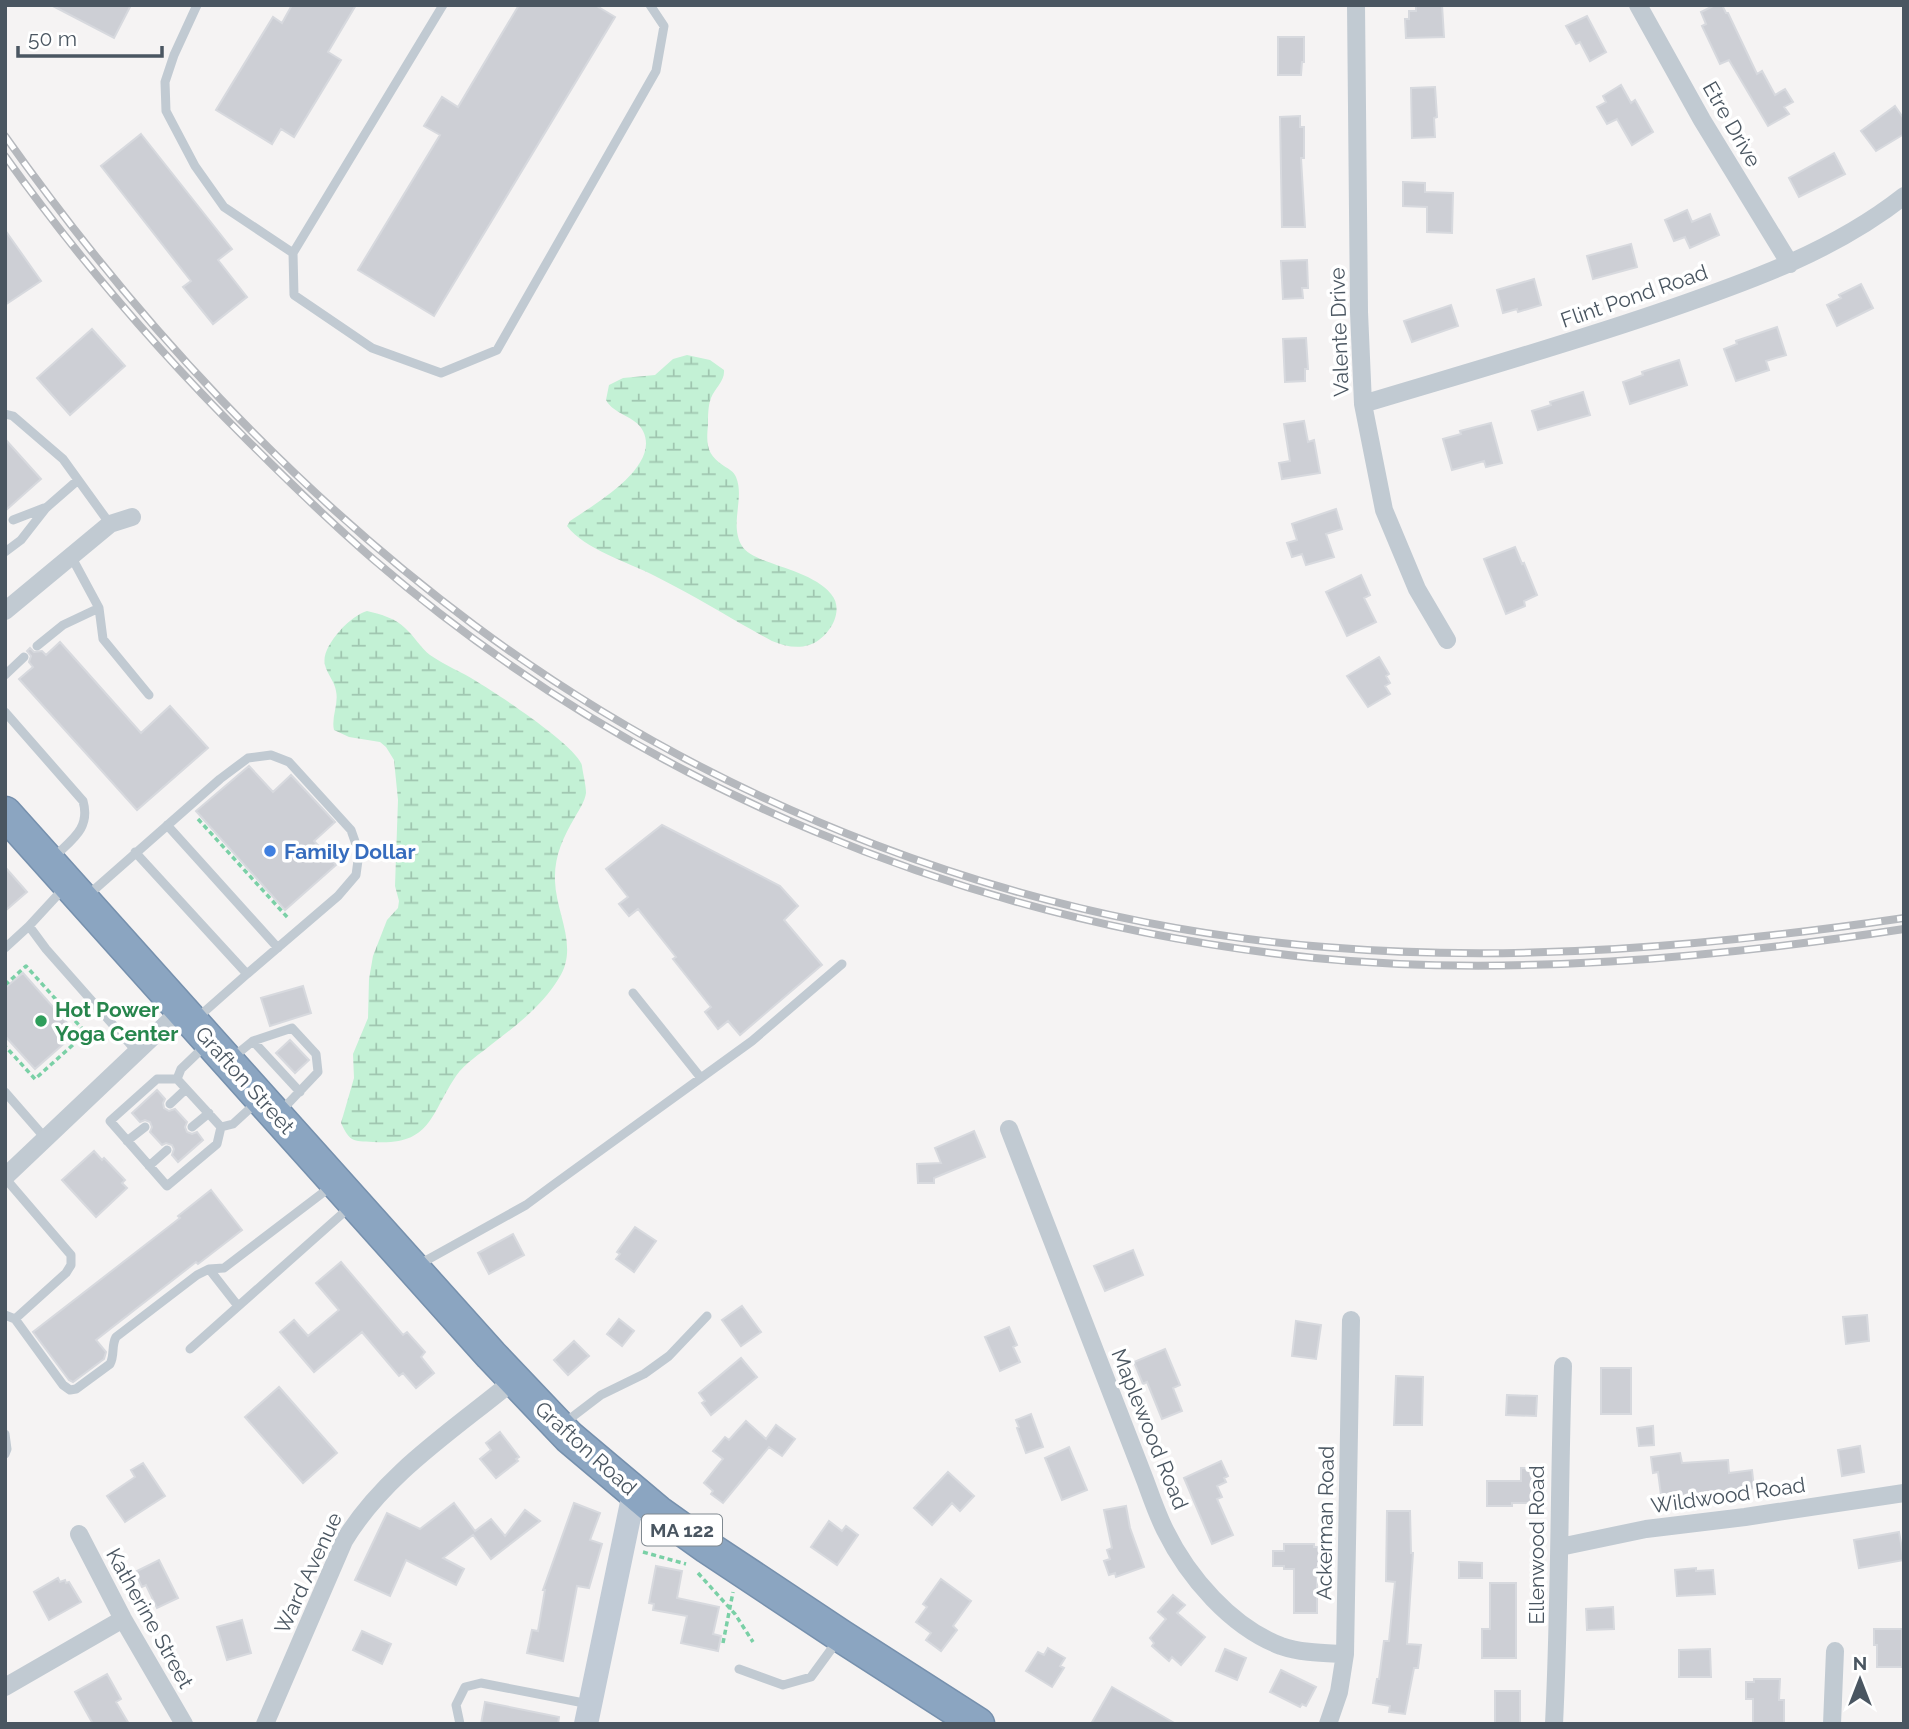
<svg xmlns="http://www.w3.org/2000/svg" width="1909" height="1729" viewBox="0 0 1909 1729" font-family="Raleway,sans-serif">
  <defs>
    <pattern id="wetland-marsh" width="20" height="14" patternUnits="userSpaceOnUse" patternTransform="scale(1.75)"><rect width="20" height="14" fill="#c3f1d5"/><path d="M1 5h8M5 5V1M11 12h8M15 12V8" fill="none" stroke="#a0c6b0"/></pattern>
  </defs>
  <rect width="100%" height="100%" fill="#f5f3f3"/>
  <!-- wetland -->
  <path fill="url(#wetland-marsh)" d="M687,355L710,360L724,370C725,381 715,388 711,398C708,406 708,416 708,425C706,445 707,455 724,466C729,469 734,472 736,477C745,498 729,525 742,546C754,565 810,568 831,594C846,611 828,639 809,645C797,649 784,646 772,641C733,620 695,596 655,576C630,563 584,549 567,526L570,521C593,505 661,467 643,431C636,416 614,415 606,400L609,385L623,378L655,375L673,359Z
    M367,611C380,614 395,618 405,628C414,636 421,648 430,655C444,665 462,672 476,681C496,693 579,747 582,766C583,774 586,785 586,793C585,801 579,810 575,817C563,838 554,856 555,881C556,914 579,947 559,978C542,1006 517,1025 492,1044C480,1054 465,1063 456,1076C430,1115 431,1146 373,1142C352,1141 350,1142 341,1123L354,1078L353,1054L368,1018L369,979L373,956L387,920L398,908L399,901L395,886L398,800L394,760L386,747L380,742L349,737L334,730C331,717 339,704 336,691C335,682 327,674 325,665C320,647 351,615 367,611Z"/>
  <!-- building -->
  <path fill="#cdcfd5" stroke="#d7d9de" stroke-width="2" d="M51,5H131L114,38Z
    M292,5H356L328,52L341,60L294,137L281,129L272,144L216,110L273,17L282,23Z
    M519,5H595L615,17L434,316L358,270L440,135L424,126L442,97L458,107Z
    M1416,5H1442L1444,37L1406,38L1405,19H1409V11H1416Z
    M1715,5H1722L1726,13H1728L1757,74L1762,71L1775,95L1785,89L1793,102L1784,107L1789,114L1768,126L1729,60L1720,64L1702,26L1706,24L1701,12Z
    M1587,16L1606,52L1590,61L1580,42L1576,44L1566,26Z
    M1278,37H1304V62H1302L1301,75H1278Z
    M1621,85L1631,103L1635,100L1653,132L1632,145L1617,119L1607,124L1597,107L1606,102L1603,96Z
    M1435,87L1437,117L1434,118L1435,137L1412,138L1411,88Z
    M1895,106L1904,119V134L1876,151L1861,131Z
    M1300,116V127H1304V158H1301L1305,227H1282L1280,117Z
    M141,134L232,249L218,260L247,297L213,324L183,287L191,281L101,166Z
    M1834,153L1845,174L1799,197L1789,178Z
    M1403,182L1425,183V192L1453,193L1452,233L1427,232V207L1403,206Z
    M1687,210L1692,222L1710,214L1719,235L1690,248L1685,237L1674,241L1665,220Z
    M5,230L41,281L5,305Z
    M1631,244L1637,267L1593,279L1587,256Z
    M1307,260L1308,288H1302L1303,298L1283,299L1281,261Z
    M1534,279L1541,305L1518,312L1517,309L1503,313L1497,290Z
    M1861,284L1873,308L1837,326L1827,305L1841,298L1839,295Z
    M1451,305L1458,326L1412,342L1404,321Z
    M1777,327L1786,355L1766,361L1769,370L1736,381L1724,349L1737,344L1736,341Z
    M92,329L125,366L70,415L37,378Z
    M1306,338L1308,369H1305V381L1285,382L1283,339Z
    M1679,360L1687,385L1630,404L1623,382L1643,375L1642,372Z
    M1583,392L1590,415L1538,430L1532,411L1551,405L1550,402Z
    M1304,421L1308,442L1314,440L1320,473L1282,479L1279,463L1290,461L1284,424Z
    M1491,423L1502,463L1486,467L1484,461L1452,470L1443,439L1461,434L1460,431Z
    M5,439L41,479L5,511Z
    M1336,509L1342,529L1326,534L1334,557L1306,565L1302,554L1292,557L1287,543L1297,540L1292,524Z
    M1515,547L1522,564L1524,563L1537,595L1524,601L1525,606L1506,614L1484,559Z
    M1361,575L1370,595L1364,598L1376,622L1347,636L1326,592Z
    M60,642L141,733L170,706L208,748L137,810L19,679L33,667L29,662L31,656L27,651L30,648L34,652L42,651L46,655Z
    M1379,657L1389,674L1386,676L1390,683L1385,686L1390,694L1368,707L1347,676Z
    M249,766L273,792L291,775L335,822L314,841L336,865L285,910L196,811Z
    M662,825L780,886L798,906L784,920L822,965L740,1035L728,1021L718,1029L705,1012L711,1007L673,959L676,957L638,909L629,916L619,904L628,897L606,869Z
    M5,867L27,892L5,911Z
    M23,973L76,1033L35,1069L5,1036V988Z
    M303,986L311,1013L270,1026L261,998Z
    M290,1040L309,1060L295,1073L276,1053Z
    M157,1090L165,1099L163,1103L164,1108L169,1111L175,1109L187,1122L185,1127L187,1132L192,1134L197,1132L203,1140L178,1162L172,1155L174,1149L172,1145L166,1143L162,1145L150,1132L152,1127L150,1122L145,1120L140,1122L132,1113Z
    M974,1131L985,1157L934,1178V1183H918L917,1164L941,1163L935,1148Z
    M94,1151L102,1160L104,1158L125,1180L122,1183L127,1188L96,1217L62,1180Z
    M211,1190L242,1230L198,1264L196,1262L96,1340L106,1352L104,1359L73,1382L69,1380L33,1332L180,1218L178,1216Z
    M635,1227L656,1241L634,1272L616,1259L620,1254L617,1252Z
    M513,1234L524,1255L489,1274L478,1253Z
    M1133,1250L1143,1275L1105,1291L1094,1266Z
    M341,1262L403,1335L407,1332L425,1352L421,1357L434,1373L416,1388L403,1373L399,1376L362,1332L314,1372L280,1332L294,1320L308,1336L339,1310L316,1283Z
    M742,1306L761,1332L741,1346L722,1320Z
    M1867,1315L1869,1341L1846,1344L1843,1317Z
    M619,1319L634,1331L622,1346L607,1334Z
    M1296,1321L1321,1325L1316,1359L1292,1356Z
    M1009,1327L1017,1345L1013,1347L1020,1362L1000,1371L985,1337Z
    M574,1341L589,1356L568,1375L554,1360Z
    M1165,1349L1180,1385L1173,1388L1182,1411L1162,1419L1147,1382L1143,1384L1134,1362Z
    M741,1358L757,1377L711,1415L702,1403L705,1401L699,1393Z
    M1601,1368H1631V1414H1601Z
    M1396,1376L1423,1377L1422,1425H1394Z
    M279,1387L337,1453L303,1483L245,1417Z
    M1507,1395L1537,1396L1536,1416L1506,1415Z
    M1031,1414L1043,1447L1026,1453L1017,1428L1019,1427L1016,1420Z
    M746,1421L766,1439L776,1425L795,1439L782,1456L769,1447L723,1503L711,1494L713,1491L704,1483L723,1459L713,1451L725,1437L729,1440Z
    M1653,1426L1654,1445L1639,1446L1637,1428Z
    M500,1432L519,1457L516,1459L518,1461L496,1478L480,1459L491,1450L486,1443Z
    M1860,1446L1864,1472L1842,1476L1838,1450Z
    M1069,1447L1087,1490L1062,1500L1045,1458Z
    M1680,1453L1682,1463L1728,1460L1729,1473L1752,1470L1754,1488L1680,1496V1501L1662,1503L1658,1472L1653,1473L1651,1457Z
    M1221,1461L1228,1476L1224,1478L1226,1482L1217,1486L1222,1497L1217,1499L1233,1535L1212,1544L1184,1478Z
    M143,1463L165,1496L125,1522L107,1496L135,1477L131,1470Z
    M1521,1468H1536V1485H1542V1500H1536V1503H1512V1506H1487V1481H1521Z
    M948,1472L974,1496L960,1511L952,1503L932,1525L914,1508Z
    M454,1503L475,1531L491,1519L505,1536L525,1510L540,1521L491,1559L473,1535L443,1558L464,1569L456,1585L406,1560L390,1596L355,1580L387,1513L420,1529Z
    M574,1503L600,1513L590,1540L602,1544L589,1588L577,1586L563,1661L527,1653L532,1630L538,1631L545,1590H543Z
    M1126,1506L1130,1528L1144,1567L1116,1577L1115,1573L1109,1575L1104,1561L1110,1559L1107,1550L1112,1548L1104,1510Z
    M1387,1511H1410L1411,1553H1413L1407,1644L1421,1645L1418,1668H1414L1405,1714L1389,1712L1390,1706L1373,1703L1377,1679H1379L1384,1641H1389L1395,1582L1386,1581Z
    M829,1521L842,1531L846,1526L858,1535L837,1565L811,1547Z
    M1899,1532L1904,1560L1859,1568L1854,1540Z
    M1284,1544H1314V1547H1319V1567H1317V1613H1294V1569H1284V1566H1273V1551H1284Z
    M159,1560L178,1598L157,1608L146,1585L142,1587L135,1572Z
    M1459,1562L1482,1563V1578H1459Z
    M656,1566L682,1571L677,1598L719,1607L713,1634L721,1636L718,1651L681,1643L687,1616L653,1610L654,1604L649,1603Z
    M1696,1568V1571L1713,1570L1715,1594L1677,1596L1675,1570Z
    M58,1578L60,1582L65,1580L66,1583L69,1582L81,1602L49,1620L34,1592Z
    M941,1579L971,1601L953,1626L957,1630L941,1651L926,1640L931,1633L916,1622L927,1607L923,1604Z
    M1490,1583H1516V1658H1482V1629H1490Z
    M1173,1595L1185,1605L1177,1613L1205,1637L1181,1665L1172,1657L1169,1661L1152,1646L1154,1643L1150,1638L1166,1619L1158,1612Z
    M1613,1607L1614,1629L1587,1630L1586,1609Z
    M242,1620L251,1653L227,1660L217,1627Z
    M1874,1629H1902V1667H1877V1645H1874Z
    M362,1631L391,1644L382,1664L353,1650Z
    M1048,1648L1065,1658L1060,1666L1064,1668L1052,1687L1026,1671L1038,1652L1044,1655Z
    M1225,1649L1246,1658L1237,1680L1216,1671Z
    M1710,1649L1711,1677H1679V1650Z
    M1281,1670L1316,1687L1306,1706L1302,1704L1300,1707L1270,1692Z
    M107,1674L121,1699L116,1702L129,1724H93L75,1692Z
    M1754,1679H1780L1779,1700H1784V1724H1753V1699H1746V1682H1754Z
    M1112,1687L1176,1724H1091Z
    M1495,1691H1520V1724L1495,1723Z
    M485,1702L559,1717L558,1724H481Z"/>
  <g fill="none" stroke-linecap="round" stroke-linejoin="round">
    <defs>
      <path id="highway" d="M5,813L491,1355L569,1437L658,1512L707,1547L841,1636L978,1724"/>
    </defs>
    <!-- highway casing -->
    <use href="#highway" stroke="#7690ad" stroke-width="35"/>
    <!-- path -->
    <path stroke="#7ad0a6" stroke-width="3.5" stroke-dasharray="5 3.5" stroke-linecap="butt" d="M198,819L288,918
      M5,985L26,966L86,1033L35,1079L5,1046
      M643,1552L686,1564
      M698,1573L735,1614L753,1642
      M723,1643L733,1592"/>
    <!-- lane -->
    <path stroke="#c1cad2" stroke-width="9" d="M197,5L174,55L165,82L166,111L195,166L224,207L293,253
      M443,5L293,253L294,295L372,348L441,373L497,350L656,71L664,26L650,5
      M5,414L13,416L63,459L110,524
      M13,520L44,508
      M5,552L21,540L46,508L78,480
      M71,556L99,608L103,639L149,695
      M37,646L63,625L99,608
      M5,675L24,657
      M5,712L83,801C91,829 71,840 53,858
      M167,825L278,948
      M135,852L247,974L196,1019
      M87,896L220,779L248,758L271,755L289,762L351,830L359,853L356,875L338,896L247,974
      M29,926L46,949L137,1052
      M5,948L29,926L65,887
      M633,993L701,1078
      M253,1041L300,1092
      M206,1045L181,1069L177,1079L221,1127L233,1124L256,1103
      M232,1058L253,1041L292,1028L316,1054L318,1072L281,1111
      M177,1079H157L110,1121L167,1186L217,1144L221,1127
      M5,1092L46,1139
      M170,1104L186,1089
      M192,1127L209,1113
      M127,1141L145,1127
      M149,1166L167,1150
      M5,1178L71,1255V1265L66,1273L15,1319
      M418,1265L526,1205L553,1185L752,1041L842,964
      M209,1269L238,1306
      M5,1315L15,1319L63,1385L70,1390L76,1389L110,1364C115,1355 111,1346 116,1337L197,1275L209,1269L224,1268L333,1185
      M190,1349L351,1206
      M563,1424L601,1395L644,1374L669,1356L707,1316
      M5,1434L7,1449L5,1454
      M739,1669L783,1685L811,1677L838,1640
      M460,1724L456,1705L465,1687L481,1683L589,1704"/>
    <!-- street -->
    <path stroke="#c1cad2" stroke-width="18" d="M1356,5L1359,312L1363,404L1384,510L1417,589L1447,640
      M1638,5L1702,120L1790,264
      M1363,404C1466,373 1568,344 1669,309C1752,280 1834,251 1904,196
      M5,611L110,524L132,517
      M1009,1129L1145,1480C1151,1496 1157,1514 1165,1530C1188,1577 1231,1627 1281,1646C1301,1653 1324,1653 1345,1654
      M5,1177L181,1010
      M79,1534L123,1619L184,1724
      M1560,1547L1646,1529L1745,1517L1904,1493
      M5,1687L123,1619
      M265,1724L344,1541C384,1474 455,1429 514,1380
      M1328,1724L1339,1692L1345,1654L1351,1320
      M1554,1724C1560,1604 1559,1485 1563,1366
      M1832,1724L1835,1651"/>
    <!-- secondary -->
    <path stroke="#c1cbd6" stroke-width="24" d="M586,1724L634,1493"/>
    <!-- highway -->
    <use href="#highway" stroke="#8ba5c1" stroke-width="32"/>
    <defs>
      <path id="rail" d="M5,136C135,320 293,490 474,625C718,807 1020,923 1325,947C1518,963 1713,946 1904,918
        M5,156C77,257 158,351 246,439C287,480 329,521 373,559C638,787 968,923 1315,958C1507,977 1714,958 1904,929"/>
    </defs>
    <!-- rail casing -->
    <use href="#rail" stroke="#b5b8bd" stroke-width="8"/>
    <!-- rail -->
    <use href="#rail" stroke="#fff" stroke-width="5" stroke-dasharray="16" stroke-linecap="butt"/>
  </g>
  <!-- markers -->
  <circle fill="#3f7fe0" stroke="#fff" stroke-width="2.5" cx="270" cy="851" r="7"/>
  <circle fill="#2e9e5b" stroke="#fff" stroke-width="2.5" cx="41" cy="1021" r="7"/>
  <g text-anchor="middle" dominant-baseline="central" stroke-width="7" stroke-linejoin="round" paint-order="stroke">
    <!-- shield labels -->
    <rect fill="#fff" stroke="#808990" stroke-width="2" x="642" y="1514.5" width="80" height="31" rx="5"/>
    <g font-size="19" font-weight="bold" fill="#4a5661">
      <text x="682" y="1530">MA 122</text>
    </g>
    <!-- street labels -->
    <g font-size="21" fill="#4a5661" stroke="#fff">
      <text transform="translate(1732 124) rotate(60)">Etre Drive</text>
      <text transform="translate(1634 296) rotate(-19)">Flint Pond Road</text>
      <text transform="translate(1339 332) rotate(-92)">Valente Drive</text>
      <text transform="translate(245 1080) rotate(48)">Grafton Street</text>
      <text transform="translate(1150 1429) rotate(68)">Maplewood Road</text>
      <text transform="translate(586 1448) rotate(42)">Grafton Road</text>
      <text transform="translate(1728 1495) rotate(-8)">Wildwood Road</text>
      <text transform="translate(1325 1523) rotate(-89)">Ackerman Road</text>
      <text transform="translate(1536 1545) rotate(-90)">Ellenwood Road</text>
      <text transform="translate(308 1573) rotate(-65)">Ward Avenue</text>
      <text transform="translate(150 1618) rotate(61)">Katherine Street</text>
    </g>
    <!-- shop labels -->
    <g font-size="21" font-weight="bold" fill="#366cbe" stroke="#fff" text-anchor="start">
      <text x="284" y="851">Family Dollar</text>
    </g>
    <!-- leisure labels -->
    <g font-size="21" font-weight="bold" fill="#27864d" stroke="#fff" text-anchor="start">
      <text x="55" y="1009">Hot Power<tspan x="55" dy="24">Yoga Center</tspan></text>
    </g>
  </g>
  <!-- border -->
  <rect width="1909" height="1729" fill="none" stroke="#4a5661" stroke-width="14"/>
  <!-- north arrow -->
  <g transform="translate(1860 1680)" stroke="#ffffff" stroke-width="5" paint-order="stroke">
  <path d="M0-5L12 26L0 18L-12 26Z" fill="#4a5661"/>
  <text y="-10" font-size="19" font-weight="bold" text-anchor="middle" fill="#4a5661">N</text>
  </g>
  <!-- scale -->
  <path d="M18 46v10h144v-10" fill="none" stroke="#4a5661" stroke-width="3.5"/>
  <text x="28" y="46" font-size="21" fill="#4a5661" stroke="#ffffff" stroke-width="5" paint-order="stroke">50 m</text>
</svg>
